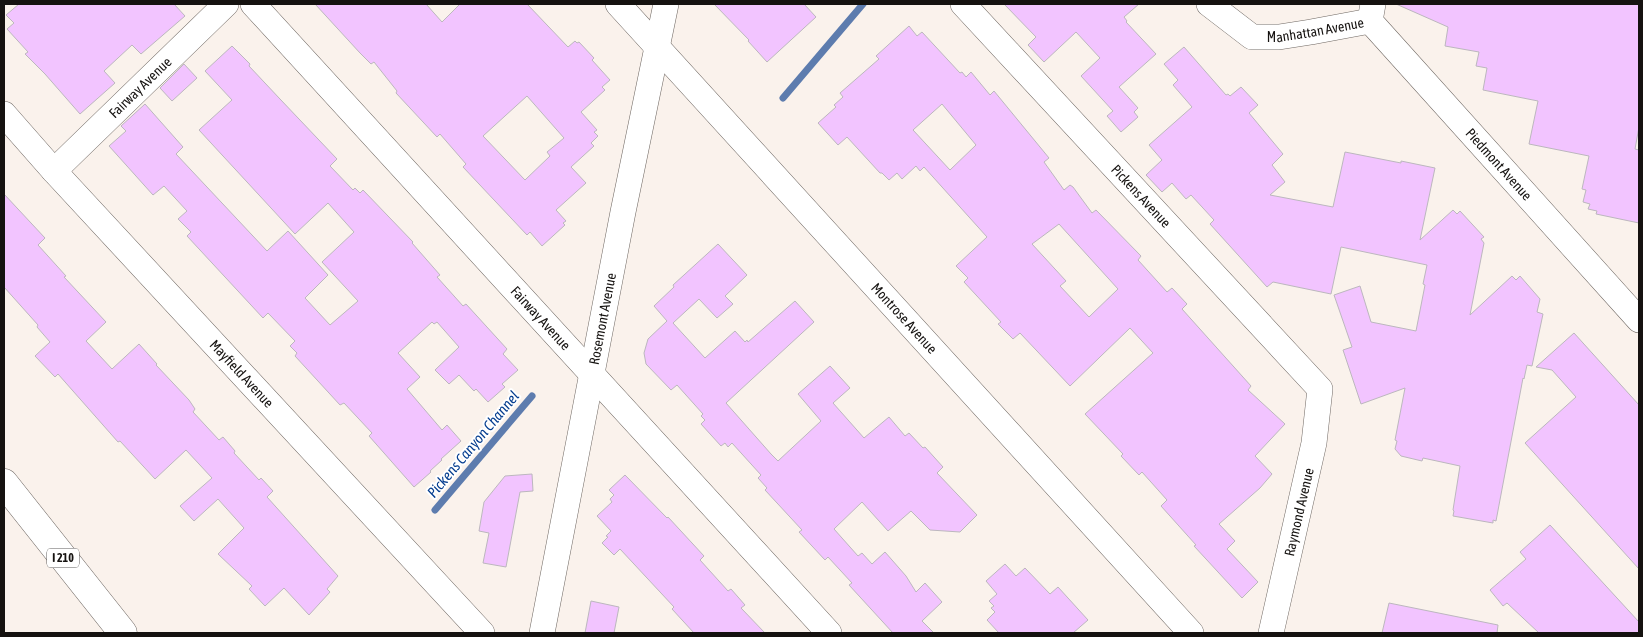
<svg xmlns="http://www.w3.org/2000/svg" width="1643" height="637" viewBox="0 0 1643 637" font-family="'Asap Condensed',sans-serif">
  <rect width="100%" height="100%" fill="#faf2ec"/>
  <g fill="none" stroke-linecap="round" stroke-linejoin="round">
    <!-- stream -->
    <path stroke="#5d7cae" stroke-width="7" d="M783,98L863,4
      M435,510L532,396"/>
  </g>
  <!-- building -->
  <path fill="#f2c4ff" stroke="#bcb7be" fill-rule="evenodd" d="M19,4H174L185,16L141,54L132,45L104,71L115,83L80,114L45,74L25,54L28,52L7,29L14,23L6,15Z
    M315,4H426L442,22L460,4H527L568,47L575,41L577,43L579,42L594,58L592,60L610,80L602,87L605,90L581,112L597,130L594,132L598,136L591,143L594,146L571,167L586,183L556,210L566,221L563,223L565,225L542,246L530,232L527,235L463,167L466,164L440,134L437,137L396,93L397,91L374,62L371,64L360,53ZM527,96L564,138L547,152L550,156L525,180L483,136Z
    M714,4H804L816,17L767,62L748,41L749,40Z
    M1004,4H1139L1124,17L1127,21L1126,22L1156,54L1119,87L1138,108L1134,112L1138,117L1121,132L1107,116L1113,111L1081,76L1100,58L1076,32L1044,62L1028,45L1036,37Z
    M1396,4H1639V127L1635,149L1639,150V223L1596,214L1597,211L1588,209L1590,204L1583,202L1586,190L1582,189L1589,156L1529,144L1538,101L1483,90L1487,68L1476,66L1479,52L1445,46L1448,27Z
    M909,26L917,36L922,32L960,73L962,72L966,77L971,72L990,95L994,91L1049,158L1044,162L1064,190L1070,185L1073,187L1092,213L1096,210L1141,256L1138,260L1167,292L1172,288L1187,304L1182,309L1251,386L1248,390L1285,424L1255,456L1272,474L1260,488L1219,524L1235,541L1227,549L1258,582L1242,598L1194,546L1196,545L1161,506L1167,500L1142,472L1139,475L1121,456L1123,454L1085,414L1153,353L1130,328L1070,386L1020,333L1013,339L998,324L1001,322L964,282L968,278L956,266L987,237L924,167L920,171L916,166L902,179L897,173L889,180L882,173H880L847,137L838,145L818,123L836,107L834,105L843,97L840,93L879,59L876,56ZM942,104L976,145L950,170L913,130ZM1059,224L1118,289L1089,317L1060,286L1066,281L1032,244Z
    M232,46L250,64L249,66L280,99L337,159L330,166L353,190L355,188L360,193L363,190L413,242L412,243L440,275L437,277L463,306L466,304L507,349L503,354L518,370L502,384L505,387L488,402L476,389L474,391L459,375L449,384L435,370L459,347L437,322L434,324L432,322L398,353L420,377L407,389L442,430L447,425L461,441L441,459L442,460L430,471L431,472L414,487L369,436L372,433L344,403L340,405L295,356L297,353L290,346L295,341L268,313L263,318L187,236L191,232L178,219L187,211L164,186L153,195L109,146L126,131L121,126L145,104L183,147L176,154L267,251L288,231L328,275L305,298L330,325L358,301L322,262L354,232L328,203L295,234L199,130L232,100L205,71Z
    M1184,47L1226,95L1228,94L1230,96L1241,87L1258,105L1249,113L1283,154L1272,165L1285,182L1270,195L1333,207L1345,152L1401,163V161L1435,168L1420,240L1453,210L1457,214L1460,211L1484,237L1481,239L1484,243L1470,315L1512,276L1516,280L1520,276L1540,299L1537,312L1543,314L1532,366L1527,365L1524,379L1523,378L1496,521L1493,520V523L1453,516L1454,511L1453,510L1460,466L1423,458L1422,461L1401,456L1395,449L1397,441L1395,440L1405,388L1361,404L1343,350L1352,347L1334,295L1360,286L1371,322L1416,331L1425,285L1423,284L1427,265L1341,247L1331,294L1273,282L1267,287L1210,224L1214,220L1191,195L1186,199L1172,183L1162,192L1146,175L1162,160L1149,145L1192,107L1173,85L1178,80L1164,64Z
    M184,64L197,78L172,101L160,88Z
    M4,194L45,238L38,245L66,276L64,277L106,322L86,341L112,369L139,344L157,364L156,365L189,400L195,409L193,412L219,440L223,437L235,451L234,453L259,480L261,478L273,491L267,497L338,576L327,589L330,592L309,615L284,588L265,606L249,589L252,586L218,554L244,528L218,499L194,521L180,506L212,478L186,450L155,479L120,441L118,442L58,374L55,377L35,356L50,342L37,327L38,325L4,287Z
    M718,244L747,275L725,296L733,304L717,318L699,299L673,323L705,358L735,331L745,342L747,340L748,342L795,301L814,322L726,403L771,454L778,461L821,421L798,394L830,366L850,388L833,403L864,438L889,417L905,436L909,433L923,448L925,447L943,467L937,473L977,515L960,532L930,530L911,511L888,531L862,502L834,529L858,556L862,553L872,564L885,552L906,576L916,592L925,583L942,602L922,621L934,633H893L849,585L852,583L828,557L825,560L799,532L802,530L765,490L767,488L758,478L761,475L732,443L728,447L725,443L721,446L701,424L705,420L701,416L703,414L677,385L671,390L646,364L644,353L648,339L667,321L654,306L674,287L673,285Z
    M1574,333L1639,405V569L1525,443L1576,397L1552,370L1536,367Z
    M532,474L533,491L520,492L506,567L483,563L489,533L479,531L484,502L505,476Z
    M625,475L667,518L668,517L704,556L700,560L728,591L731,589L745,605L741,608L765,633H694L672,609L674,607L620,549L614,555L602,543L608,537L606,536L611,531L597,516L612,502L610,499L614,495L609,490Z
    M1550,525L1639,622V633H1539L1507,603L1503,606L1490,590L1526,559L1520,552Z
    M1005,564L1016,576L1025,568L1050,594L1058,587L1088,620L1073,633H999L987,620L995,612L991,608L994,606L989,601L997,594L986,581Z
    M591,601L619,607L614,633H585Z
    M1389,603L1498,625L1497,633H1382Z"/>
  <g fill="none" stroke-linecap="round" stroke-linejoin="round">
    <defs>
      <g id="minor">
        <path id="s1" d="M253,4L829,633"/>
        <path id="s2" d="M618,4L1191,633"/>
        <path id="s3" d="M963,4L1320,389L1314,443L1271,633"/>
        <path id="s4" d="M1209,4L1252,37H1279L1311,32L1370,21"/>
        <path id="s5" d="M1373,4L1370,21L1639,320"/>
        <path id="s6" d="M4,114L54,171L482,633"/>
        <path id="s7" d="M54,171L226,4"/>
        <path id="s8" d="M542,633L623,212L666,4"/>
      </g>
      <path id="highway" d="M4,483L123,633"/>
    </defs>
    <!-- minor casing -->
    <use href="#minor" stroke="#6f6863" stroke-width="26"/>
    <!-- highway casing -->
    <use href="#highway" stroke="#6f6863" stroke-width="29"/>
    <!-- minor -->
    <use href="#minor" stroke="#fff" stroke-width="25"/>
    <!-- highway -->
    <use href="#highway" stroke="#fff" stroke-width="28"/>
  </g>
  <g text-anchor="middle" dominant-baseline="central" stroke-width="4" stroke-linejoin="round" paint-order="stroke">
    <!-- shield labels -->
    <rect fill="#fff" stroke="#5b5958" stroke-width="1" x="47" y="548.5" width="32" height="19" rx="4"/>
    <g font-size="12" font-weight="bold" fill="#151210">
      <text x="63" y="558">I 210</text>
    </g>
    <!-- street labels -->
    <g font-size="14" fill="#151210" stroke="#fff">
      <text stroke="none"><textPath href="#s4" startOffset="118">Manhattan Avenue</textPath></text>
      <text stroke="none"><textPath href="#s7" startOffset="120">Fairway Avenue</textPath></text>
      <text stroke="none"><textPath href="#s5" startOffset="210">Piedmont Avenue</textPath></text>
      <text stroke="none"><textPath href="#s3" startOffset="262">Pickens Avenue</textPath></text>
      <text stroke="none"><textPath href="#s8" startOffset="320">Rosemont Avenue</textPath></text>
      <text stroke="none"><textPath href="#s2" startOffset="425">Montrose Avenue</textPath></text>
      <text stroke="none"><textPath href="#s1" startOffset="426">Fairway Avenue</textPath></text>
      <text stroke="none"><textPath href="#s6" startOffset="352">Mayfield Avenue</textPath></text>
      <text transform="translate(1299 512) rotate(-77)">Raymond Avenue</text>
    </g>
    <!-- water labels -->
    <g font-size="15" font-style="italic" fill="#053d8f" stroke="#fff">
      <text transform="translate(473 444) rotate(-50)">Pickens Canyon Channel</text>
    </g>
  </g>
  <!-- border -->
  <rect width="1643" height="637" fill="none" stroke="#151210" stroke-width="10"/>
</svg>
